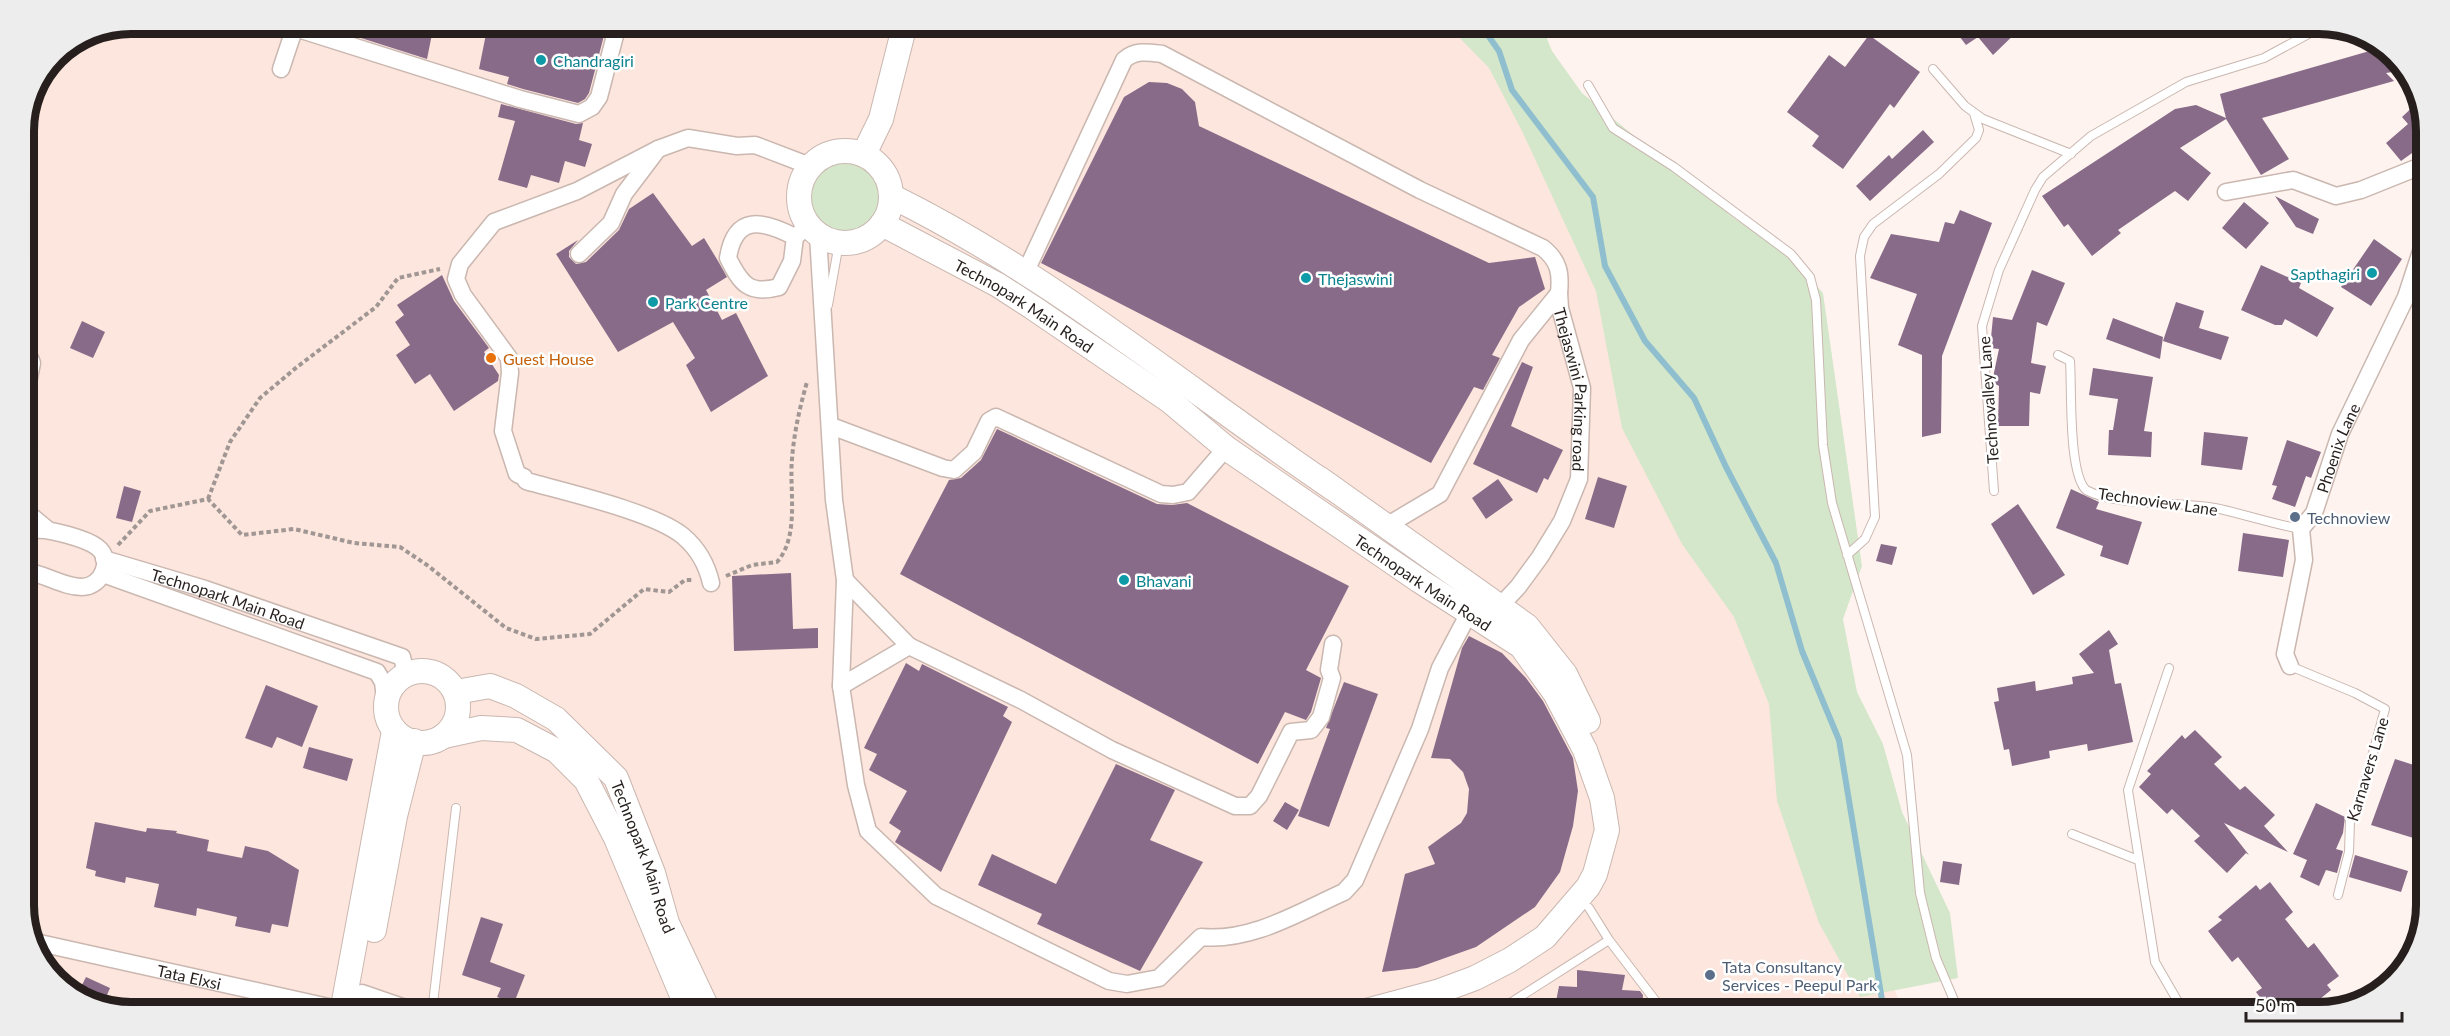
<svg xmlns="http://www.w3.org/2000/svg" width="2450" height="1036" viewBox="0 0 2450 1036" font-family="Lato,sans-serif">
  <rect width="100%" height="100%" fill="#fff3ef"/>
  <!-- built -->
  <path fill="#fce6dd" d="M131,24H1503L1722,528L1903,1012H131L90,1004L46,970L24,912V125L56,55L90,32Z"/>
  <!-- green -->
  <path fill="#d4e7ca" d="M1452,24H1541L1552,51L1582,93L1735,219L1783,248L1823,293L1862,566L1843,619L1857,692L1883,744L1902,812L1950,913L1958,978L1860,997L1819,923L1777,801L1769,704L1734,617L1682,544L1622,428L1596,291L1522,131L1489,68L1455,33Z
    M809 197a37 37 0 1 1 74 0a37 37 0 1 1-74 0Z"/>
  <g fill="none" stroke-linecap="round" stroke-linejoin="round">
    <!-- stream -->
    <path stroke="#8fbfcf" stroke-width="6" d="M1480,24L1499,51L1512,90L1593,197L1605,266L1645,341L1694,398L1726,467L1776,563L1802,651L1839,740L1884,1012"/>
  </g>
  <!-- building -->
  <path fill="#886b88" d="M317,24H434L427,59Z
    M488,24H607L589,93L585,99L578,103L523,89L507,84L509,77L479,69Z
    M1950,24H2025L1993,55L1978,37L1966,45Z
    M1869,35L1920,72L1894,108L1890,104L1843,169L1812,146L1819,136L1787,112L1829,55L1845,67Z
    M2380,48L2404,66L2405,70L2386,73L2394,81L2262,118L2289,159L2261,175L2226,119L2180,148L2211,173L2188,201L2175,191L2118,230L2121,233L2092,256L2068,224L2064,227L2042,196L2175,109L2196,105L2226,118L2220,94Z
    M1149,82L1167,83L1182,89L1195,102L1199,126L1489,263L1535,257L1545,289L1519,307L1492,355L1500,358L1483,390L1474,387L1431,463L1041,263L1124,97Z
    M2418,102L2426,125V143L2401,161L2386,143L2408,124L2402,117Z
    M501,104L576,124L583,123L579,140L592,144L585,167L565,161L559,183L531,175L527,188L498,180L515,121L498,117Z
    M1923,130L1934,142L1870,201L1856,186L1889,155L1892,159Z
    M653,193L692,246L704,238L718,261L727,277L706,290L722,320L736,313L768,376L711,412L686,365L695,358L673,322L618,352L556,254L578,240L569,251V257L576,264L586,262L619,230L629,209Z
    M2275,196L2319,219L2313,234L2296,227Z
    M2244,202L2269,223L2246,249L2222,228Z
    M1960,210L1992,223L1942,356L1941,433L1922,437V355L1898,345L1917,294L1870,278L1891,234L1939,242L1945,222L1954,224Z
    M2374,239L2402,259L2371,306L2341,287Z
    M2261,265L2301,283L2299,288L2334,308L2317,337L2285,319L2282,325H2275L2241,310Z
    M2032,270L2065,283L2047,326L2037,322L2031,363L2046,366L2040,394L2030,392L2029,426H1998L1999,386L1992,382L1999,349L1990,348L1993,317L2012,320Z
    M442,275L454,301L489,348L484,352L499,375L498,381L454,411L430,374L415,384L396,355L410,345L395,322L404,315L397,305Z
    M2176,302L2204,311L2199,328L2229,337L2221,360L2163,341Z
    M2113,318L2163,337L2160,359L2106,339Z
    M82,321L105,332L93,358L70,348Z
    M1522,362L1533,367L1511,426L1563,450L1548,480L1544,478L1537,493L1473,464Z
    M2093,368L2153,377L2144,431L2152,432L2151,457L2108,455L2109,430H2113L2118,399L2089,395Z
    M997,429L1157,504L1172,505L1187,503L1349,586L1306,670L1321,678L1311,712L1306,720L1285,712L1258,764L900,574L949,480L961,478L981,460Z
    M2204,432L2248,437L2242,470L2201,465Z
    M2287,440L2321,452L2311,478L2306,476L2295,507L2272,499L2277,486L2272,485Z
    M1598,477L1627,486L1614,528L1585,519Z
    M1498,479L1513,500L1486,519L1472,498Z
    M124,486L141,491L132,522L116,518Z
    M2071,489L2099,502L2096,509L2142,522L2128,565L2100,556L2103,546L2056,528Z
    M2018,504L2065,575L2033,595L1991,524Z
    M2243,533L2289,540L2283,577L2238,571Z
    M1881,544L1897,547L1892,565L1876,561Z
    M791,573L793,629L818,628V648L734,651L732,576Z
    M2109,630L2118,644L2109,650L2115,684L2121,683L2133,742L2088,751L2087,744L2049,751L2050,758L2012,766L2009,749L2004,750L1998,721L1994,702L1999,701L1997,688L2035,681L2036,691L2073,684L2072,677L2094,673L2079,654Z
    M1469,636L1502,653L1526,678L1543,701L1573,758L1578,791L1573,826L1560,872L1535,907L1476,947L1417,968L1382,972L1405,874L1435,864L1428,847L1461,823L1467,813L1469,789L1463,772L1450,759L1431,758L1462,648Z
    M906,663L919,671L922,664L1008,707L1003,716L1012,722L941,872L895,842L901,831L889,823L907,791L869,770L877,754L864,748Z
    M1344,682L1378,694L1329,827L1298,816L1330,729L1326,728Z
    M266,685L318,706L302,747L277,737L272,748L245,738Z
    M2195,730L2222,757L2214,764L2240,790L2245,786L2275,815L2264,826L2288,852L2224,823L2249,855L2246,853L2227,873L2194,841L2200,836L2172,809L2167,814L2139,787L2151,774L2147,771L2182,735L2185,739Z
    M309,747L353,759L347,781L303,768Z
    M2395,759L2417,766L2413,774L2426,778V822L2420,840L2371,825Z
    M1116,764L1175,790L1150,840L1203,862L1140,971L1037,924L1042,914L978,885L992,854L1056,884Z
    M1285,802L1299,810L1287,830L1273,821Z
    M2316,803L2345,817L2343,833L2336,849L2343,851L2337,873L2326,870L2319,886L2300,877L2307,860L2293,854Z
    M95,822L146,832L147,828L177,831L176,833L209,840L207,851L242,858L245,846L268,851L299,870L288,927L272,924L270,933L235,926L237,917L197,908L196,916L154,907L159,884L126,877L125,883L95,876L96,871L86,868Z
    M2355,855L2408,871L2401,892L2349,877Z
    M1943,861L1962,864L1959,885L1940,882Z
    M2270,882L2293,912L2285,919L2308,948L2314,943L2339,976L2327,985L2331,990L2304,1012H2271L2256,992L2262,988L2238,957L2232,962L2208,931L2222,920L2218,917L2256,885L2260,890Z
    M481,917L503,924L490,962L525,975L514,1003L497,997L501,988L462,975Z
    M1577,970L1625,975L1622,990L1640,991L1643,995L1642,1012H1554L1559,986L1577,987Z
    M86,977L110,988L104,1002L79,991Z"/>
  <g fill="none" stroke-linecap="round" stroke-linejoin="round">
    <defs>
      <path id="lane" d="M1933,69L1965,106L1983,119L2071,154
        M1588,85L1613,128L1674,167L1791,254L1810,277L1816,300L1823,445L1832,503L1907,755L1920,893L1936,958L1959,1012
        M828,305L839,243
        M2058,355L2070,361C2072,388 2068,472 2086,490C2117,507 2179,501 2215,508C2244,514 2272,524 2301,529
        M1994,491L1982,326L1999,270L2035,190L2043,177L2091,136L2186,82L2264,58L2325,25
        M1847,555L1865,539L1875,517L1860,256L1864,237L1873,224L1939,174L1976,138L1979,130L1974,113
        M2290,666L2355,693L2385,709L2360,801L2350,821L2349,852L2338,895
        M2169,668L2128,790L2155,962L2184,1012
        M2072,834L2138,860
        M1589,908L1609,940L1664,1012
        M432,1012L456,808
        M1496,1012L1609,940"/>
      <g id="street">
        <path d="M295,28L520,99L579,114L592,107L599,97L618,24"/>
        <path d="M281,69L296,24"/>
        <path d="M658,149L577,191L494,222L460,264L456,279L463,295L509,358L510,373L503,431L517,474L524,477L526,481C565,492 654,512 683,536C697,548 707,565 711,583"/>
        <path d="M2226,192L2293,180L2336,196L2361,190L2426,164"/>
        <path d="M2426,193V231"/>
        <path d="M818,235L834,500L845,580L841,686L856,785L868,831L936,896L1109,981L1127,984L1159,978L1201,937C1252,942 1299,912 1344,892L1355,880L1420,729L1440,668L1470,611"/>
        <path d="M795,237L792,261L779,287C749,295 741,284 728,258C735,214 762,220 795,237L808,226"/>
        <path d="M579,254L611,223L624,194L658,149L688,138L737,146L755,145L810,166"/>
        <path d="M1015,264L1027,269L1124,60C1135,50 1147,52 1162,54L1420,190L1543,248C1559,261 1561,273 1559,293"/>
        <path d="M24,355L29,356L32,363L24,402"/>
        <path d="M831,426L943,468L954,470L974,452L989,421L996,417L1161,494L1173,495L1188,492L1226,448"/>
        <path d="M24,510L47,529"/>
        <path id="s1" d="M1388,525L1440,494L1521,340L1559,293L1560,308L1582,388L1579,479L1562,521L1540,557L1518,587L1500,606"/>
        <path d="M24,540L35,530C48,528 87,539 97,547C114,559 102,587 82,587C62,587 44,573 24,571"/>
        <path id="s2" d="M104,559L205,589L402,657L406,674"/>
        <path d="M103,574L377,672L383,682L386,706"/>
        <path d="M845,580L909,646L1021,700L1112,750L1235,806H1250L1259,796L1291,732L1311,730L1321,717L1332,678L1329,670L1333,644"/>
        <path id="s3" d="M2290,666L2285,654L2304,560L2301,529L2314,513L2340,434L2406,297L2426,236"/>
        <path d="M841,686L909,646"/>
        <path id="s4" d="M35,942L342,1010"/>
        <path d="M362,993L417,1012"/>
      </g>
      <g id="secondary">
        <circle cx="845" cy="197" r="46"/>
        <path d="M864,154L881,119L905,24"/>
        <path d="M891,196C1050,274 1187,390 1334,489"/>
        <path id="s5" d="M882,224L998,285L1032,307L1170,401L1226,448L1420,581L1521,646L1555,693L1585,750L1602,798L1607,830L1595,874L1588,887L1545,937L1510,960L1475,978L1440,991L1362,1012"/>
        <path d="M1320,479L1527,626L1565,674L1588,721"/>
        <circle cx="422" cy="707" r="36"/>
        <path id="s6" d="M456,692L490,686L516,696L556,719L616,778L653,873L667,923L709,1012"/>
        <path d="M444,736L481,728L517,730L557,751L586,780L616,838L689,1012"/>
        <path d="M374,930L395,816L414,741"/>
        <path d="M342,1012L394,731"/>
      </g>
    </defs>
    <!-- lane casing -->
    <use href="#lane" stroke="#cab7b0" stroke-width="10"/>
    <!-- street casing -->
    <use href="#street" stroke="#cab7b0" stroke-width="19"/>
    <!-- secondary casing -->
    <use href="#secondary" stroke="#cab7b0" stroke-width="26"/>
    <!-- path -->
    <path stroke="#a09693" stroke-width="4" stroke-dasharray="4.5 3" stroke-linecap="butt" d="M208,499L230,442L260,398L297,367L376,307L398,278L440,269
      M118,545L150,511L208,499L242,535L294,529L354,543L400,547L427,565L506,628L536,639L590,634L644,589L669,592L685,580H693
      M726,576L752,565L777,562C800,536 789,490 792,459C794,433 800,406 807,382"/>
    <!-- lane -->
    <use href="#lane" stroke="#fff" stroke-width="8"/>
    <!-- street -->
    <use href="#street" stroke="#fff" stroke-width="16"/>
    <!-- secondary -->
    <use href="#secondary" stroke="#fff" stroke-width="24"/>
  </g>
  <!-- markers -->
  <g fill="#0f9aa8" stroke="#fff" stroke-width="2">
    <circle cx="541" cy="60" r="6"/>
    <circle cx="2372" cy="273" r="6"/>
    <circle cx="1306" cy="278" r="6"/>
    <circle cx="653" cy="302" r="6"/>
    <circle cx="1124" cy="580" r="6"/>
  </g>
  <circle fill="#e8710a" stroke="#fff" stroke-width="2" cx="491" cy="358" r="6"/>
  <g fill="#5c6f8a" stroke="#fff" stroke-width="2">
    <circle cx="2295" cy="517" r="6"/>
    <circle cx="1710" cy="975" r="6"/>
  </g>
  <g text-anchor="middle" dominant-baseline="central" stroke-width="5" stroke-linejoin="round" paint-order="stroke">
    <!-- culture labels -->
    <g font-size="16" fill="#0d838f" stroke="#fff" text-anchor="start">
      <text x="553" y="60">Chandragiri</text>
      <text x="2360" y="273" text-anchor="end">Sapthagiri</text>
      <text x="1318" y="278">Thejaswini</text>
      <text x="665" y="302">Park Centre</text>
      <text x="1136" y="580">Bhavani</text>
    </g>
    <!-- street labels -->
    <g font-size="16" fill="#261f1d" stroke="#fff">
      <text stroke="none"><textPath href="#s5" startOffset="164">Technopark Main Road</textPath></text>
      <text stroke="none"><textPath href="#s1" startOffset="393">Thejaswini Parking road</textPath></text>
      <text transform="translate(1988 400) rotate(-94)">Technovalley Lane</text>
      <text stroke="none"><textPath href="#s3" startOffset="230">Phoenix Lane</textPath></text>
      <text transform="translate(2158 501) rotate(8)">Technoview Lane</text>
      <text stroke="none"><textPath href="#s5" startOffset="650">Technopark Main Road</textPath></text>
      <text stroke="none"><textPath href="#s2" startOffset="130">Technopark Main Road</textPath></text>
      <text transform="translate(2367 769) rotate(-73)">Karnavers Lane</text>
      <text stroke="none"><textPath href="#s6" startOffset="276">Technopark Main Road</textPath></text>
      <text stroke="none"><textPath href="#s4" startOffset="158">Tata Elxsi</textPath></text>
    </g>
    <!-- food labels -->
    <g font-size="16" fill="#c56008" stroke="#fff" text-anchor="start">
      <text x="503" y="358">Guest House</text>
    </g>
    <!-- service labels -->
    <g font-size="16" fill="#4e5e75" stroke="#fff" text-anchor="start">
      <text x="2307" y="517">Technoview</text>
      <text x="1722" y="966">Tata Consultancy<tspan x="1722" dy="18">Services - Peepul Park</tspan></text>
    </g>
  </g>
  <!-- crop -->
  <path d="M0 0H2450V1036H0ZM131 34H2319A97 97 0 0 1 2416 131V905A97 97 0 0 1 2319 1002H131A97 97 0 0 1 34 905V131A97 97 0 0 1 131 34Z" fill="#eeeded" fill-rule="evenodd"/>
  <path fill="none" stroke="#261f1d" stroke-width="8" d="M131 34H2319A97 97 0 0 1 2416 131V905A97 97 0 0 1 2319 1002H131A97 97 0 0 1 34 905V131A97 97 0 0 1 131 34Z"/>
  <!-- scale -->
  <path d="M2246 1012v9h156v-9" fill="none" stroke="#261f1d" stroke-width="3"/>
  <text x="2255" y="1012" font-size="18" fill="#261f1d" stroke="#ffffff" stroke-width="4.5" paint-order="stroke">50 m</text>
</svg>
